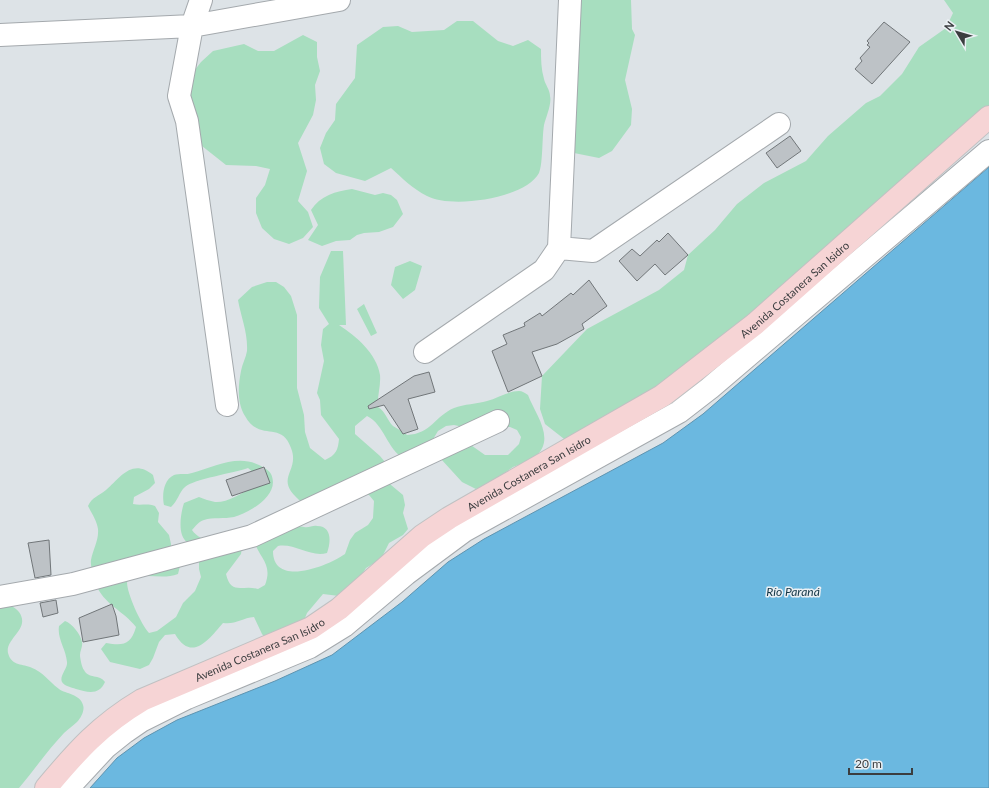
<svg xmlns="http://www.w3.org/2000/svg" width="989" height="788" viewBox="0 0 989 788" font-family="Lato,sans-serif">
  <rect width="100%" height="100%" fill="#dde3e7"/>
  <!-- green -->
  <path fill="#a7debf" d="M564,0H631L632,29L635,35L625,80L632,109L631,125L612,151L599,158L569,152Z
    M944,0H989V120L731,357L710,379L682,396L667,400L627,444L582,453L545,424L540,409L542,376L587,329L659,290L684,270L688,255L715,230L737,204L764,183L806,161L828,136L866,103L880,96L902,74L919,47L946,28L953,13Z
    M457,21H473L498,41L513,46L528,40L541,49C541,59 541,69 544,79C545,84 550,90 550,96C552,104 546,117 544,125C542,137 543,164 539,173C525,199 451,209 427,196C413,189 402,178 391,168L365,181L336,173L324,164L320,148L326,133L335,120L336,104L355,78L357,45L383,27L398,26L412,32L444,30Z
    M303,35L317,42V57L320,71L315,85L316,100L313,115L298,143L307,171L298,201L308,212L313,227L303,238L289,244L274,239L262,228L256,213V198L265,185L270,169L256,166L226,165L202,146L185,102L191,75L201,62L213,51L244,44L258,51H274Z
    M352,189L375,195L383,193L391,195L397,200L403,214L393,227L379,232L364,233L357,235L350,240L336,241L322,246L308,240L318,225L311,210C320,196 336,191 352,189Z
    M331,251H343L346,325H339C356,336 377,354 380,375C381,386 377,396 378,407C386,412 387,420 393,426C397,429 403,431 407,435C431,434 435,416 454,408C464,404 477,404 487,401C498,398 508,391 519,391C522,391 525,393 528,395C535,414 558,441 533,458C527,462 520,464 513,467C501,475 491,485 476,489L462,482L441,459L458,436L485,455H508L519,444L521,437L517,430L510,427H463L454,425L446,426L438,431L426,451L404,459C387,449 384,424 367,416L355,426V434L380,456L385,462L386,478L391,485L403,495L405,505L403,513L408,529L403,535L389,543L381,559L366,568L361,576L339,596L323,594L307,613L300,630L267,640L262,634L254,617C242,618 235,625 223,623C209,639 192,663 175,634L165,635L159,642L153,658L149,665L140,669L110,662L101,649L106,643C123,646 131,645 136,627C124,611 103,604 96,584C94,577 90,566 91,560C93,549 99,540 98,529C97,521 92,514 88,506C92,497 99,496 106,490C121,477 132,458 153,475L155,483L149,489L134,497L133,504C141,506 147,503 155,506L159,513L158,522L169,535L171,544V552L180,566L178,574C160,581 143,570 127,582C127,594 141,624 149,633L157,631L176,617L183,603L195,591L201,577L199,569V553C194,548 184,542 182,535C179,526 181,512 184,503L199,497C204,499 210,501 215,502C226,503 242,494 251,487L254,473L248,468C234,473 194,479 185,487C179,492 178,501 171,507L164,505C162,496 163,480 174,475C179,473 187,475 192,473C214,467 237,454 259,465C263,467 269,470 271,474C281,495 250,512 234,517C224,519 213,517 204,520C198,522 196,526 192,530C201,544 226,543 242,546L241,554L226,574C231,596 243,584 258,589L265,585C273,564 260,559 254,541L289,523C294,524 300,527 304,527C309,528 313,525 317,526C332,526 331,542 327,553C311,558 295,543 278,546L273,551C273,588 328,566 345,554L350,540L355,533L368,525L373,518L374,501L369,495H361L304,504C270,478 301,473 291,448C281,420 260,443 245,416C237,403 238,386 241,371C242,364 246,358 247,351C248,333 241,317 238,300L252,287L267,282H276L284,287L291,296L297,315V388L304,415L305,432L310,448L325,460C336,455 338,450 339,439L321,415L320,400L317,393L324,361L321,345L323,329L329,324L319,308L320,277Z
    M410,261L422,266L415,290L403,299L391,285L395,267Z
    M364,304L377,333L371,336L357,309Z
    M0,605C8,604 14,606 19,612C31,629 5,638 8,653C11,665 21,664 30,667C45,673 47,680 59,689C66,694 80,694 83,705C85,710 81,718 77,722C73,726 68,729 64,733C48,750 34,770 19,788H0Z
    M65,621C72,623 81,635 82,642C83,646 80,651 80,655C80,658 82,668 84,670C88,679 100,674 105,682C99,696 87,692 76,689C71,687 64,686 62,682C59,676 68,668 67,662C66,649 57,639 59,626Z"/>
  <!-- water -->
  <path fill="#6bb8e0" stroke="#5d93b0" d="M989,167V788H90L117,758L144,738L177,720L275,681L332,655L402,602L448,562L484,539L663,443L703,414Z"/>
  <!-- building -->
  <path fill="#bdc2c6" stroke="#717679" d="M884,22L910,42L872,84L855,69L862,61L860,58L870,47L867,45L869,43L867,41Z
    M790,136L801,151L777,168L766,153Z
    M668,233L688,255L665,275L655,264L637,281L619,261L632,249L640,256L657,240L659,242Z
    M589,280L607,306L582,324L584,329L557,344L532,352L542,376L508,392L492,351L507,344L503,335L525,326L524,323L540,313L542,316L571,293L573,295Z
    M429,372L435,392L408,399L418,429L403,434L384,405L369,409L368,406L414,376Z
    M264,467L270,483L232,496L226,480Z
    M49,540L51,575L35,578L28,543Z
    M56,600L58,613L43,617L40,603Z
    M112,604L116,616L119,635L83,642L79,618Z"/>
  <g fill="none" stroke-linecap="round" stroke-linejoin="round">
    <defs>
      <path id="minor" d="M201,0L192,26L179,96L187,121L227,405
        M0,35L192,26L339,0
        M559,248L593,251L779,124
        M425,352L544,270L559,248L570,0
        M0,597L73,584L252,536L498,421
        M68,788L105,748L125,732L141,721L187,698L310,647L344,626L406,574L464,531L679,412L710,388L989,151"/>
      <g id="major">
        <path id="s1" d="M46,788C77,751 100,725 142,700L311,628L339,609L422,536L449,518L662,396L755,324L989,117"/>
      </g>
    </defs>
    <!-- minor casing -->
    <use href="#minor" stroke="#a4a9ad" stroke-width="24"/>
    <!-- major casing -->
    <use href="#major" stroke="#c0c1c2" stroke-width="24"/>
    <!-- minor -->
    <use href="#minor" stroke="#fff" stroke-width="22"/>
    <!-- major -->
    <use href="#major" stroke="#f6d4d5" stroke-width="22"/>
  </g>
  <g text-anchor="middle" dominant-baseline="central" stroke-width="3" stroke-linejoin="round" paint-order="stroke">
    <!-- street labels -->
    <g font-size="11" fill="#3b3d3f" stroke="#ebf0f4">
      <text stroke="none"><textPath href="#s1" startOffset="907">Avenida Costanera San Isidro</textPath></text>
      <text stroke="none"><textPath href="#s1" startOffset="583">Avenida Costanera San Isidro</textPath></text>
      <text stroke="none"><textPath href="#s1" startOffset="259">Avenida Costanera San Isidro</textPath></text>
    </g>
    <!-- water labels -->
    <g font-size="12" font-style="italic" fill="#123546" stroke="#ebf0f4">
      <text x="793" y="591">Río Paraná</text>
    </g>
  </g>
  <!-- north arrow -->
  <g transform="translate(957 32) rotate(308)" stroke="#ebf0f4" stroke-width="3" paint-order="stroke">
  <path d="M0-3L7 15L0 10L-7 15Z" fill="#3b3d3f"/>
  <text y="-6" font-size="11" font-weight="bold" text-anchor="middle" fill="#3b3d3f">N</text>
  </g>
  <!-- scale -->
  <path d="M849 768v6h63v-6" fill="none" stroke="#3b3d3f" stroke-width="2"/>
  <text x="855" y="768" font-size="12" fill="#3b3d3f" stroke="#ebf0f4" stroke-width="3" paint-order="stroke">20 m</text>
</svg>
